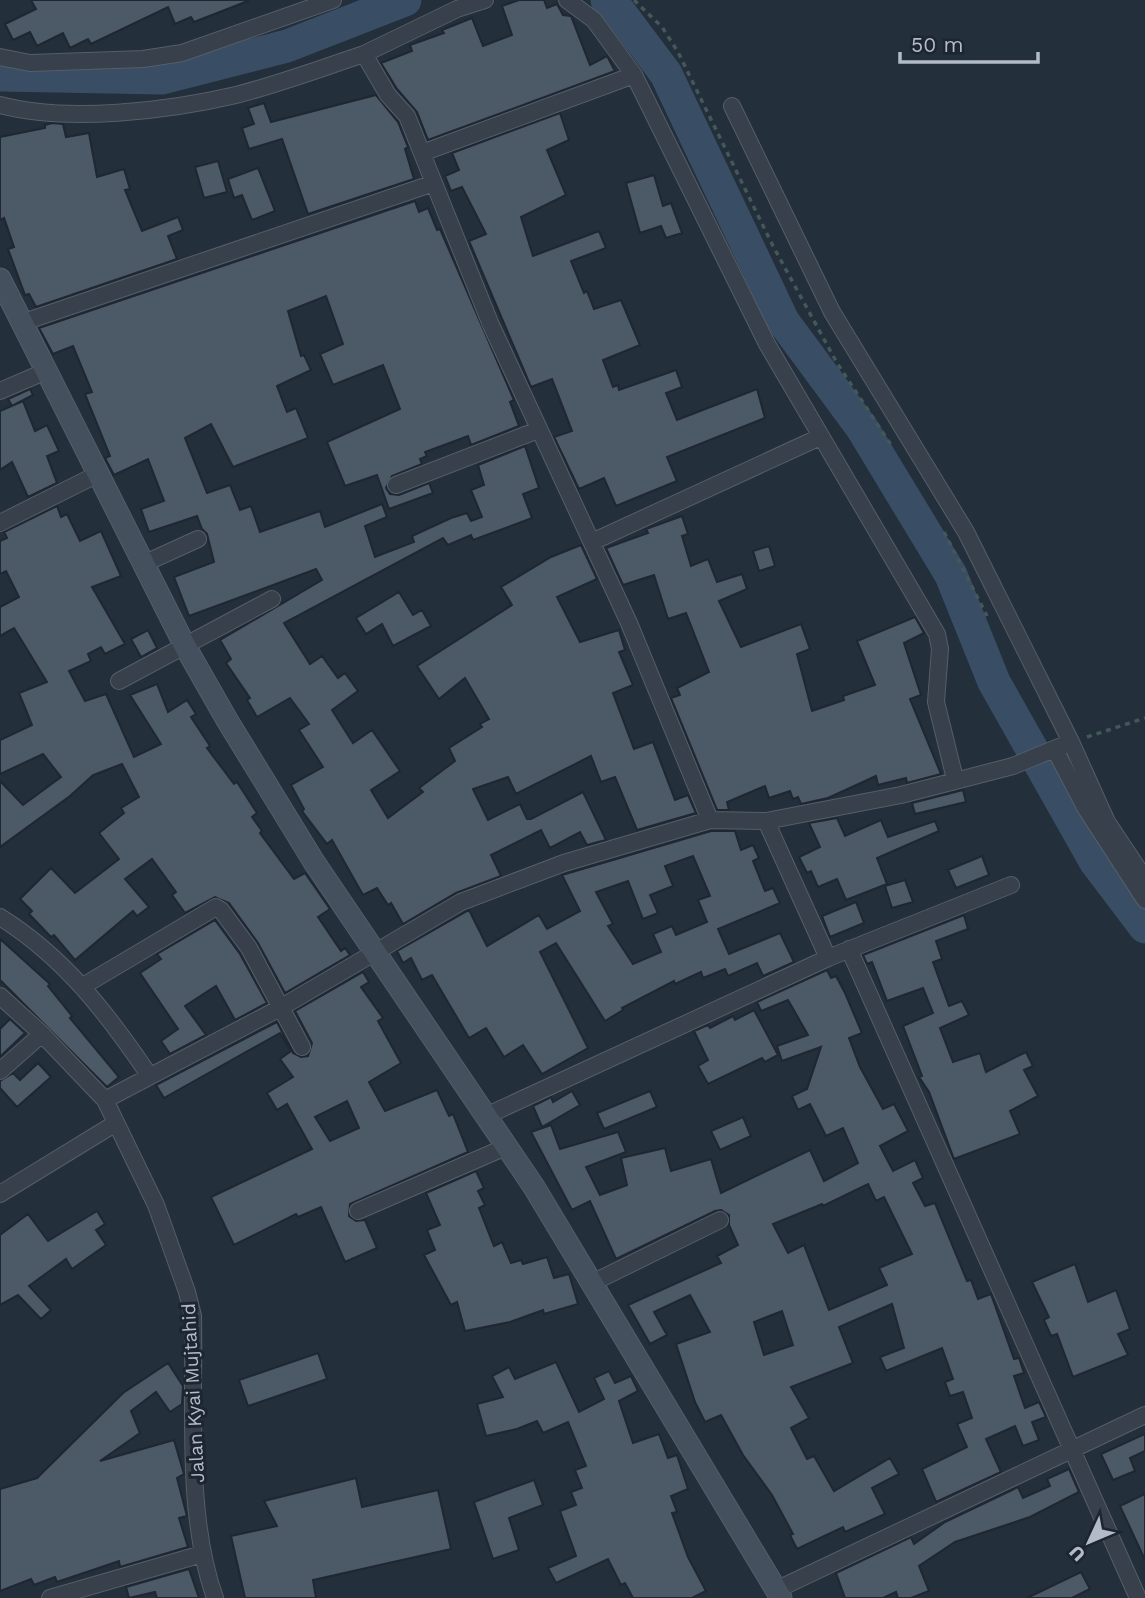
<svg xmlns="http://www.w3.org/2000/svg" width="1145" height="1598" viewBox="0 0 1145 1598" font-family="'Work Sans',sans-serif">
  <rect width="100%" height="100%" fill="#232f3b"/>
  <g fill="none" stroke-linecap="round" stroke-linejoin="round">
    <!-- river -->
    <path stroke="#394d64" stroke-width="33" d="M607,0L615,6L666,74L783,321L862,428L951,575L994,682L1095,861L1145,927
      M0,75L162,78L287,46L405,0"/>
  </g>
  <!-- building -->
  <path fill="#4c5967" stroke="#1e2732" stroke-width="2" fill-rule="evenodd" d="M31,0H248V1L194,22L191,17L175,24L168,7L91,44L88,39L70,48L63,33L37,46L30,32L13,40L5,24L36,9Z
    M519,0H544L547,8L557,4L563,15L571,16L590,65L607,56L615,71L428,140L417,112L397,89L381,63L412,51L410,45L444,33L442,30L472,18L483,46L512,35L502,6Z
    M376,95L398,122L408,147L405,149L414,179L308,214L282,139L249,149L242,128L254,124L248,108L264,103L271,122Z
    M560,113L569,140L547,150L566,195L521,217L533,256L599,231L606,248L571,261L584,293L587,291L594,309L621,300L640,345L603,360L613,387L618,385L619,390L676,370L682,387L666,393L677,420L757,389L765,418L667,457L677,481L616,506L604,478L579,489L554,437L572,431L552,379L531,387L469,241L486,234L462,187L451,191L445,176L459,170L452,153Z
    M52,123L63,124L66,137L89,133L97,177L124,169L130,189L125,190L142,231L178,217L183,230L168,236L177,259L36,307L29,294L25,295L8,249L14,247L4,218L0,220V137L45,128V125Z
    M218,161L227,192L204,198L195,167Z
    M258,168L275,211L252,220L242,195L234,198L228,179Z
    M654,175L663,206L671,203L682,233L666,238L661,226L640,233L626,183Z
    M415,201L419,212L428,208L437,230L440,229L514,400L510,402L519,426L471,445L468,436L425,452L427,456L420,459L422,464L392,476L386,488L390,494L399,495L429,483L433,493L389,509L377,475L345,486L327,442L400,409L383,365L333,385L320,354L343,344L326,296L288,311L301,356L304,355L311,370L277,386L287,412L296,408L308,438L233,467L211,424L185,438L207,493L230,485L240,510L251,506L260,532L320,511L325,527L382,504L387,517L365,526L375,557L414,542L412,536L451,518L467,513L471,521L482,517L471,490L484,485L478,465L525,446L539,488L523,494L532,518L473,540L471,535L448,545L443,538L284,623L310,664L322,656L338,678L345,673L358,691L332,710L353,743L372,730L400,771L371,790L388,818L423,792L419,788L455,761L449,748L482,727L480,724L489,719L465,678L439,699L417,666L512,605L501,587L551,557L581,545L597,579L557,597L580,642L619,630L625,650L619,652L633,685L613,693L634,749L653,742L675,800L688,795L696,813L637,830L615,777L601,782L591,756L516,794L508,777L473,789L488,820L520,804L527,819H531L583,792L606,840L587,845L580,832L550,848L541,830L491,855L501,876L456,893L403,924L391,903L388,905L377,888L363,895L332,840L327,844L302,811L304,809L291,785L323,767L299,730L309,724L290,698L257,717L247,700L250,698L226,663L231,659L220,640L322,580L316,569L189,616L174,577L214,562L207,534L202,529L197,516L149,532L141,509L164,501L148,459L114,475L105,458L110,456L85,394L92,392L73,346L53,354L39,328Z
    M30,389L33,395L12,406L8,399Z
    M23,401L35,431L47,425L59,451L47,456L57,483L28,497L12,462L0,470V411Z
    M57,506L61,517L67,514L80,541L101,531L121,576L92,587L125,644L105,654L101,647L88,654L91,661L69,671L85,701L106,694L134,757L161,744L130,695L157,684L168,712L187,700L196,714L191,717L210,746L207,748L234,784L237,782L257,813L252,817L262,831L260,833L294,879L305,873L330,909L318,917L341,951L345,948L350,955L285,993L258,943L229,903L215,897L185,913L172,895L176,892L152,859L125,879L149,907L137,916L133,911L75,960L54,935L51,937L29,914L32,911L20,899L51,868L75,893L119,859L99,833L124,813L121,808L139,797L122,764L93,775L70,796L0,847V781L23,805L61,777L43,754L0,774V740L32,725L19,693L47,682L14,628L0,636V607L19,597L6,571L0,574V541L7,538L4,532Z
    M682,516L688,534L682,536L691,566L708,559L717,582L742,574L747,589L719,601L741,647L801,624L810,649L797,654L812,711L844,700L843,696L875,685L857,641L915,617L924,633L904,643L921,695L910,699L941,774L907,783L906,778L878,785L876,776L828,798L801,804L798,797L793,799L790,791L769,798L765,786L727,802L729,810H717L671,698L680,695L677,688L709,672L686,613L668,619L654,575L623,585L606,548L648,533L646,529Z
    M769,546L775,566L759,571L753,551Z
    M399,592L413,615L422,610L431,626L393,646L382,624L366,634L356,618Z
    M148,630L157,648L141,657L131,639Z
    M963,790L966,802L915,814L912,803Z
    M837,818L845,836L881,820L888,837L935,821L939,831L877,858L887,884L846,900L837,879L818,887L811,871L807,873L799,857L820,847L809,823Z
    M711,831H735L741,850L753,845L759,858L753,861L765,891L773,888L780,903L718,929L729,954L780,933L794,962L763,976L757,963L728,976L725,969L703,978L701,972L675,984L674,981L622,1008L623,1010L605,1021L556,943L540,952L588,1048L542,1074L523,1045L504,1057L486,1028L469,1038L432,975L422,980L411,958L403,963L397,951L469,910L487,946L539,915L547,929L580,911L562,875ZM693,856L710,896L698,900L707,922L676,935L672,926L653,934L661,952L633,964L608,926L613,924L596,892L628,881L643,919L658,913L650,895L673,886L665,866Z
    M982,856L989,875L956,888L948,870Z
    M905,880L913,902L892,908L885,886Z
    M856,902L864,923L830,937L822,916Z
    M964,915L968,929L936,941L942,959L933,962L949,1006L962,1001L969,1015L940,1028L953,1062L980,1053L986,1072L1026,1052L1033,1066L1024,1070L1038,1096L1010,1111L1020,1134L954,1159L929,1092L919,1077L922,1076L903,1026L933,1013L923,988L887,1001L872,962L867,964L863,955Z
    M215,920L240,954L267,1003L235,1020L216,986L185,1006L206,1035L170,1054L161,1041L178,1029L140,973L161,959L157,954Z
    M0,939L50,984L48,986L72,1016L70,1018L119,1077L107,1087L0,980Z
    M827,970L831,978L836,976L845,993L862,1033L849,1038L860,1067L883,1109L894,1104L908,1131L880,1146L893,1171L915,1160L923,1178L913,1183L925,1206L935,1203L967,1281L971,1280L978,1299L991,1294L1014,1359L1019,1358L1024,1373L1014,1376L1025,1408L1039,1402L1046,1417L1032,1422L1039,1440L1023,1446L1015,1426L986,1439L1001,1472L936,1502L922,1469L967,1447L957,1424L972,1418L963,1392L950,1396L945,1382L953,1379L942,1348L886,1371L880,1357L904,1348L892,1304L839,1327L853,1363L791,1387L809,1418L791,1428L807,1459L814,1456L834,1491L890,1458L899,1474L872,1488L885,1514L845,1532L843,1527L797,1549L790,1535L793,1534L772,1495L743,1455L721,1415L705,1422L695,1402L676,1344L710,1332L690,1295L654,1312L667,1335L650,1344L628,1305L721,1263L717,1256L738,1245L729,1225V1215L721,1210L715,1211L616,1259L590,1201L572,1210L531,1132L551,1125L560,1149L618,1132L626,1152L586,1167L600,1195L627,1185L621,1158L665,1148L671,1171L711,1159L721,1193L810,1150L824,1181L858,1163L843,1128L826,1136L810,1104L798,1110L792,1096L807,1089L821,1047L782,1061L777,1046L808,1035L788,1000L761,1011L757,1002ZM868,1184L876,1201L884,1197L912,1254L879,1268L887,1285L829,1310L804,1245L788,1253L773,1224L822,1204L823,1206ZM782,1311L793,1345L764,1355L754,1322Z
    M363,972L369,982L361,987L383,1018L378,1021L401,1063L369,1082L385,1111L437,1090L449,1116L453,1114L468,1152L350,1204L349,1216L356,1221L365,1220L377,1248L345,1262L321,1207L298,1217L296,1214L234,1245L211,1197L312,1149L287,1104L277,1110L267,1093L293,1077L280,1059L291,1051L280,1033L164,1098L156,1085L277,1022L293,1053L301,1057L308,1056L312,1043L295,1011ZM347,1101L359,1128L330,1141L315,1117Z
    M754,1010L778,1055L765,1062L762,1058L708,1084L698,1066L708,1060L694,1031L708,1025L710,1028L733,1016L735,1020Z
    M10,1019L25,1033L0,1057V1029Z
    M38,1063L51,1077L17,1107L0,1088V1081L13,1073L20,1080Z
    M572,1091L580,1105L542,1127L533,1106L551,1097L553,1102Z
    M650,1091L657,1107L604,1129L597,1113Z
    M743,1117L751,1136L720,1150L711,1131Z
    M476,1171L484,1188L478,1191L485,1205L479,1208L494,1246L502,1242L511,1263L521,1260L523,1264L547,1257L554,1278L569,1274L578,1304L544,1314L543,1310L510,1322L465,1331L457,1302L451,1305L424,1255L435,1250L427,1230L440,1225L426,1193Z
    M97,1211L105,1224L96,1230L106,1245L72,1269L66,1259L29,1286L51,1310L41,1319L18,1295L0,1305V1235L28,1214L48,1241Z
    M1075,1264L1088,1302L1116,1290L1130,1329L1118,1334L1128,1355L1073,1377L1057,1334L1051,1336L1044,1320L1049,1317L1032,1282Z
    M318,1353L327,1379L248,1406L239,1380Z
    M556,1362L579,1412L604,1399L594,1378L609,1371L615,1383L631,1376L638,1391L619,1401L633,1443L659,1434L668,1458L677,1455L688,1489L671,1496L677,1512L672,1513L688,1557L706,1591L692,1598H633L625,1583L621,1585L608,1559L556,1583L548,1568L576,1556L560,1511L576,1505L571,1492L582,1488L575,1470L586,1466L568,1422L543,1433L537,1421L517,1429L486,1436L477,1404L503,1397L492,1376L509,1367L515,1379Z
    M168,1363L183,1386L182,1404L170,1412L156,1392L131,1411L140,1433L100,1461L174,1440L184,1474L177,1478L187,1516L179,1518L188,1547L120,1567L119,1561L57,1582L55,1577L34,1585L31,1579L0,1591V1489L37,1478L123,1393Z
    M1145,1434V1451L1130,1458L1135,1471L1113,1480L1101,1454Z
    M1069,1469L1079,1492L1030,1517L955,1542L919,1566L929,1591L911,1598H898L896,1592L883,1598H845L836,1573L911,1537L914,1544L945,1522L1012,1490L1018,1487L1023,1498L1050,1486L1047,1479Z
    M356,1478L362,1507L438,1490L451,1549L313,1580L316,1598H245L231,1536L277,1526L264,1501Z
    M534,1480L543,1505L509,1518L519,1550L493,1559L474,1502Z
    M1145,1494V1560L1120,1506Z
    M189,1569L199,1598H157L155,1592L129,1598L126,1587Z
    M1081,1572L1090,1589L1072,1598H1027Z"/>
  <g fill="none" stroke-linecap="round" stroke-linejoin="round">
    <defs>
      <path id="street" d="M485,0L457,9L364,54L388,95L407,116L491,325L629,623L710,820
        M567,0L594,20L634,75L767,344L937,634L940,649L936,702L955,779
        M0,57L30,63L143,59L182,53L333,0
        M0,105C67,123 168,111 236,95C279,84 322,68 364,54
        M732,106L832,312L966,532L1071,742L1107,822L1145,879
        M422,153L634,75
        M21,323L434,183
        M0,391L44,372
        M396,485L538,430
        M0,523L98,474
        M592,542L820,437
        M143,564L198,539
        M119,681L272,599
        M1055,750L1086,809L1145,900
        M766,821L901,795L1013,766L1071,742
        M0,917C64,957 107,1013 149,1075
        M849,949L1138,1598
        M83,986L216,907L221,910L249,948L302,1047
        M0,996L42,1034L105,1100L156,1205L187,1292L193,1316C195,1405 185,1514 215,1598
        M0,1071L42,1034
        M105,1100L280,1008L461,902L564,863L710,820L766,821L828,958
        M488,1115L828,958L1011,885
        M0,1194L116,1123
        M358,1211L508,1146
        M592,1283L720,1220
        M776,1590L1145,1415
        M50,1598L202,1554"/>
      <path id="secondary" d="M0,279L186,648L227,720L314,862L534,1187L781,1598"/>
    </defs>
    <!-- street casing -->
    <use href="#street" stroke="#555e69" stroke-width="18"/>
    <!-- secondary casing -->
    <use href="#secondary" stroke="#555e69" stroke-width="23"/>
    <!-- path -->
    <path stroke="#435859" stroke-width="3.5" stroke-dasharray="5 5" stroke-linecap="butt" d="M634,0L662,27L678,52L773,246L837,363L891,445
      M944,532L987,616
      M1087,737L1145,718"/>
    <!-- street -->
    <use href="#street" stroke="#37404b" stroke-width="16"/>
    <!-- secondary -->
    <use href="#secondary" stroke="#45505e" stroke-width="21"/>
  </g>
  <g text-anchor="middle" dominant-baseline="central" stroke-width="6" stroke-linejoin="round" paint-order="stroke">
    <!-- street labels -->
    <g font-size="19" fill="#b2bbc7" stroke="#1c2530">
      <text transform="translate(193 1393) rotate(-93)">Jalan Kyai Mujtahid</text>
    </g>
  </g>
  <!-- north arrow -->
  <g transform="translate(1089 1542) rotate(226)" stroke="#1c2530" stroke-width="5" paint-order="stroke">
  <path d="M0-5L12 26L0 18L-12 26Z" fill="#b2bbc7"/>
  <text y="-10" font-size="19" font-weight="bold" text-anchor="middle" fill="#b2bbc7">U</text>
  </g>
  <!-- scale -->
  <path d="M900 52v10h138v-10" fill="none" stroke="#b2bbc7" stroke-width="3.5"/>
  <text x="911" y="52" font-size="21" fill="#b2bbc7" stroke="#1c2530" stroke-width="5" paint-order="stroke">50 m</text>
</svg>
